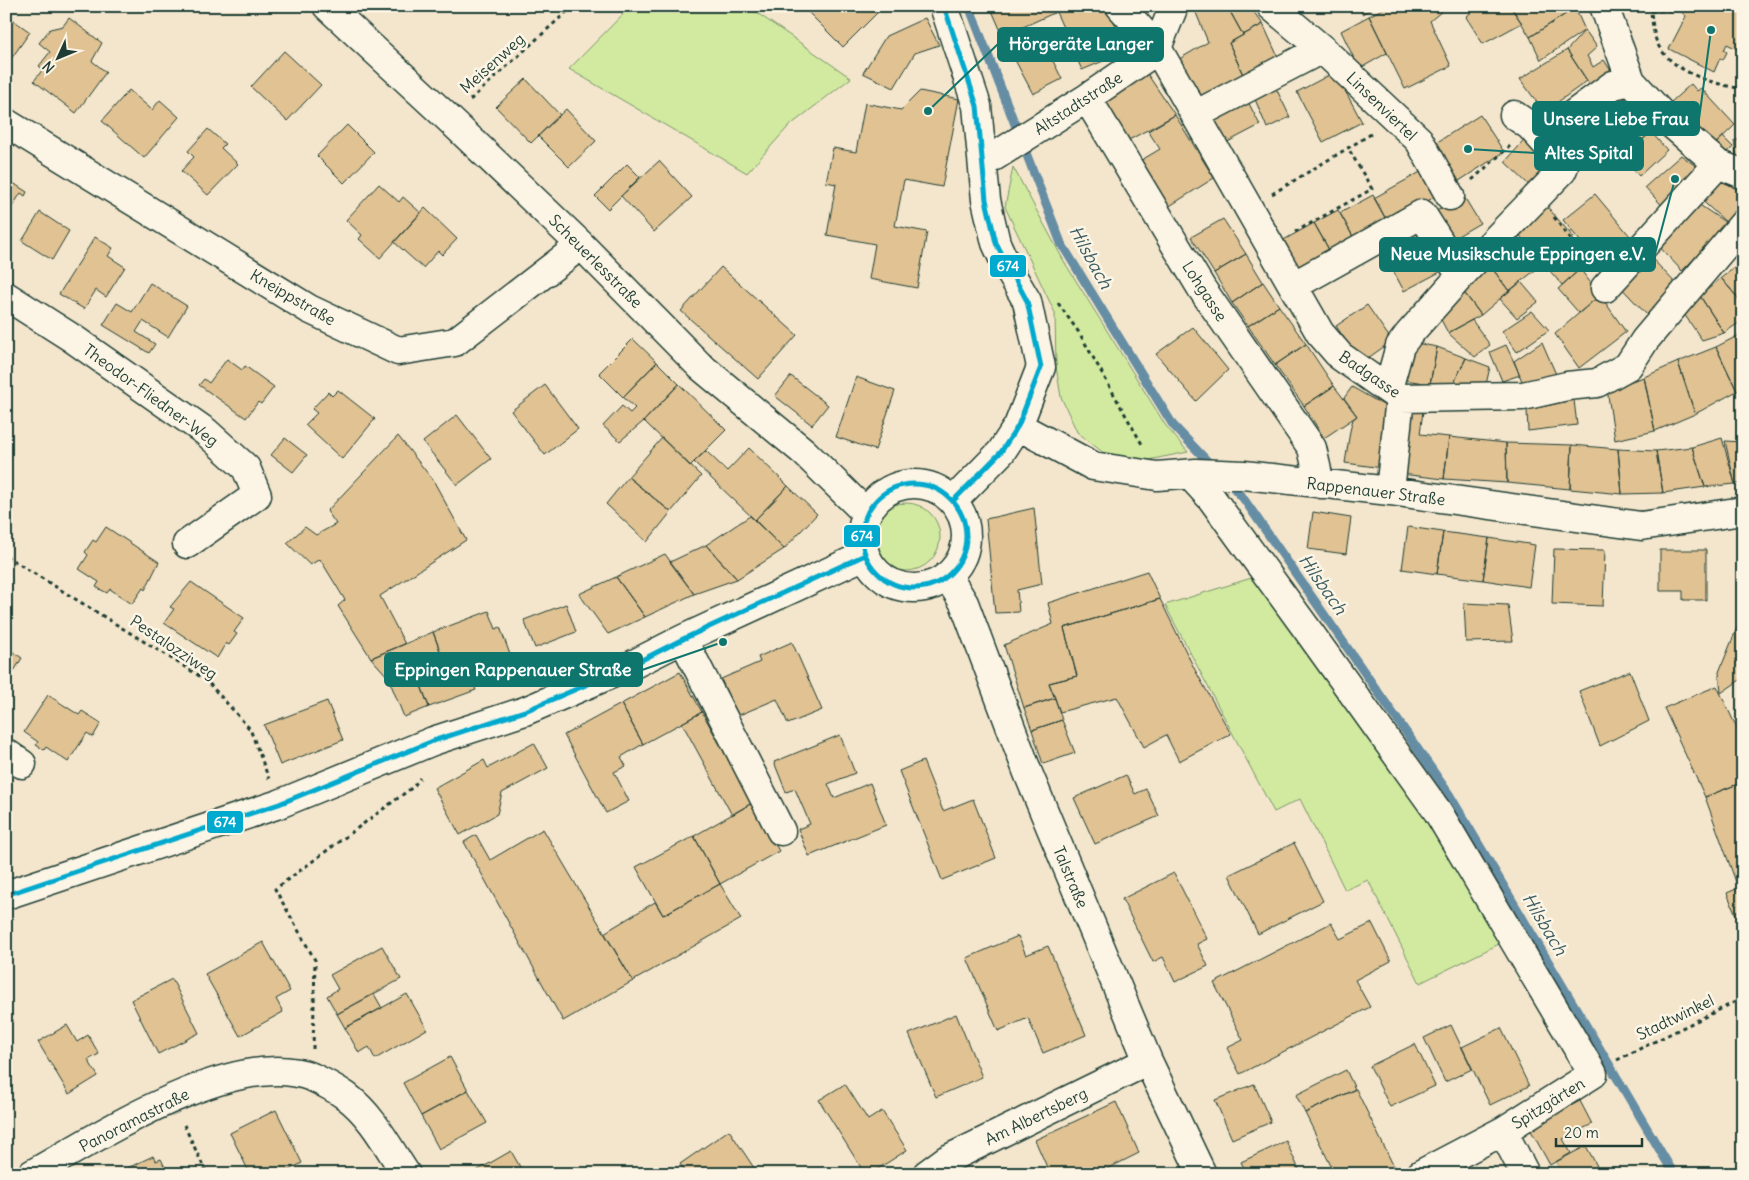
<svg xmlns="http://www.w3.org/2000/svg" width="1749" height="1180" viewBox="0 0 1749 1180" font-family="Delius,sans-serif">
  <rect width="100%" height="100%" fill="#f4e6cc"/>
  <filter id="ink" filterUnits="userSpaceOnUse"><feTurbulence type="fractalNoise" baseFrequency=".02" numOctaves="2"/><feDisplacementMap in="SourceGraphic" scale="10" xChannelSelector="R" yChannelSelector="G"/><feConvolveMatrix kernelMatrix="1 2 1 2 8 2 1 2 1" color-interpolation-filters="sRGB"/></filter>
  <g filter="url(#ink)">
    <!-- green -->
    <path fill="#d1ea9f" stroke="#78946a" d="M631,6H747L851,78L788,127L747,173L569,69Z
      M1013,167L1065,263L1166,426L1188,452L1143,461L1105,454L1077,432L1061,397L1056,367L1055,313L1005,207Z
      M872 537a34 34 0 1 1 68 0a34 34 0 1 1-68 0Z
      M1261,575L1509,939L1420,983L1368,880L1345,890L1300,799L1274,812L1165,605Z"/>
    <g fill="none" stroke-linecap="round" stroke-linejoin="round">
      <!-- stream -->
      <path stroke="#658da4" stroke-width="9" d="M969,6L1061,243L1173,425L1213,467
        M1226,480L1243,498L1449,794L1674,1174"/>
    </g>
    <!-- building -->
    <path fill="#e0c293" stroke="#1f3d34" d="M802,6H884L843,47Z
      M990,6H1107L1127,51L1082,70L1056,12L1003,36Z
      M1199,6H1227L1243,35L1229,43L1244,77L1200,101L1176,61L1208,42L1194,8Z
      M1227,6H1249L1263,24L1243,35Z
      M1358,6H1376L1362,14Z
      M1388,6H1448L1430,21L1451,66L1405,89L1369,16Z
      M1478,6H1509L1522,23L1483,44L1466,17Z
      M1511,6H1574L1575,8L1530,37Z
      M1683,6H1743V52L1727,44L1724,50L1727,52L1723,60L1720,58L1714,72L1669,49L1686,16L1679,10Z
      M1575,8L1585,30L1541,60L1530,37Z
      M6,15L30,32L6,66Z
      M1369,16L1387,53L1359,69L1341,31Z
      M69,18L102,43L92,61L106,72L76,113L34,81L43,69L39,66L50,52L39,43L50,29L63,26Z
      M925,18L939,45L915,53L894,88L863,73L886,36Z
      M1263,24L1278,57L1244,77L1229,43Z
      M1585,30L1597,47L1587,56L1593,67L1604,60L1613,74L1594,91L1567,50Z
      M1045,45L1062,79L1033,94L1015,60Z
      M1567,50L1587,81L1544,112L1520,79Z
      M284,51L321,85L287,121L251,87Z
      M1146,72L1175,115L1127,141L1102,102Z
      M1335,72L1362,122L1323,142L1297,92Z
      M526,79L560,115L531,143L496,107Z
      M1272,80L1290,117L1267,128L1252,92Z
      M1691,84L1697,91L1701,88L1735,125L1708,151L1689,122L1679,111L1675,114L1673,111L1676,108L1671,102Z
      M129,90L152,110L160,100L179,117L144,158L102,121Z
      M920,91L959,99L942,187L904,180L895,226L927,232L917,288L869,279L875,244L827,235L836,184L826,182L833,148L856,152L865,103L901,110Z
      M1613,91L1651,132L1623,158L1586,116Z
      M1245,96L1260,125L1218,147L1203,118Z
      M566,109L596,141L569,167L538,136Z
      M1175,115L1214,178L1168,207L1140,161L1160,149L1148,131Z
      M1480,115L1504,152L1456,183L1431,146Z
      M347,125L374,152L344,183L317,156Z
      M208,129L225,144L221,148L238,164L208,195L181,171L194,157L188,151Z
      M1651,132L1667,150L1639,176L1623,158Z
      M1528,136L1553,159L1529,185L1505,162Z
      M1723,137L1733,147L1723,157L1712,147Z
      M1743,138V160H1737L1734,141Z
      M1681,155L1704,172L1666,210L1645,187Z
      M659,161L692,197L654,232L621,196Z
      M627,164L640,177L608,209L595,196Z
      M1424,170L1438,195L1388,223L1374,198Z
      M1715,175L1743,194V209L1728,224L1697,196Z
      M7,179L27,192L25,196L21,193L6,216Z
      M379,184L399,202L403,197L421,213L380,258L359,239L362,235L346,220Z
      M1595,194L1635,242L1602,268L1563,220Z
      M1373,195L1388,223L1356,242L1340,213Z
      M1463,195L1480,223L1451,240L1435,212Z
      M1545,204L1574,238L1562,249L1580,269L1562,285L1515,230Z
      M1698,204L1728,224L1682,271L1653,240Z
      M425,208L457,239L442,255L438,251L423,268L394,242Z
      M1338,210L1356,242L1332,255L1314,223Z
      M40,212L69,231L52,260L22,241Z
      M1223,219L1246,254L1214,273L1191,237Z
      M1314,223L1332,255L1298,274L1280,242Z
      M1417,229L1440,272L1404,291L1381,248Z
      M1513,232L1538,268L1509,291L1486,260Z
      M95,237L113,248L108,256L125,267L106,297L96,290L84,309L59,294Z
      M1646,252L1679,287L1648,316L1615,281Z
      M1246,254L1263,282L1232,303L1214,273Z
      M1486,260L1509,291L1481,315L1460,287Z
      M721,267L797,335L758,379L681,311Z
      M1734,268L1743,278V304L1721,278Z
      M1580,269L1600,295L1579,313L1558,289Z
      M1721,278L1743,304V320L1724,333L1700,296Z
      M1263,282L1279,306L1248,326L1232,303Z
      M1521,282L1538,302L1517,318L1500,299Z
      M150,283L187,306L168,337L143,321L136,332L155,344L149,353L103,325L117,303L132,312Z
      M1460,287L1481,315L1448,333L1437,312Z
      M1600,295L1626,332L1579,368L1555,334Z
      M1700,296L1724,333L1702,340L1684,314Z
      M1367,305L1392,341L1361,363L1336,326Z
      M1279,306L1306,344L1275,365L1248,326Z
      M1532,311L1549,330L1517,352L1502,331Z
      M1472,320L1490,345L1475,357L1448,333Z
      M1193,327L1228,370L1196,401L1156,354Z
      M1743,333V389L1737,391L1716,347Z
      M633,339L657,362L623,397L599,373Z
      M1411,342L1437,347L1430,384L1405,380Z
      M1542,342L1558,379L1525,389L1514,361Z
      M1306,344L1334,386L1304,406L1275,365Z
      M1506,345L1520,375L1502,381L1490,352Z
      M1437,347L1466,358L1451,389L1430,384Z
      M1716,347L1737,391L1695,414L1678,362Z
      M1466,358L1490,367L1484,393L1451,389Z
      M227,359L242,370L245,366L274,387L261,404L258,402L246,418L199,385L204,379L209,383Z
      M657,362L679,384L644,421L620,441L603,426L622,406L630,413L635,408L623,397Z
      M1678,362L1695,414L1655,431L1644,377Z
      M791,376L828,405L812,425L775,396Z
      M856,377L895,391L875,450L836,437Z
      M1644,377L1655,431L1615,440L1607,389Z
      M679,384L726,430L690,466L644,421Z
      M545,385L578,429L545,455L511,411Z
      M1334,386L1357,416L1324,438L1304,406Z
      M1352,387L1392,410L1383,468L1345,463L1350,431L1353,419L1357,416L1344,398Z
      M338,390L375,419L342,459L305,425L317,413L312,409L328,392L332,396Z
      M1574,400L1577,425L1528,431L1527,410Z
      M1408,409L1423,411L1420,434L1449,437L1444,479L1401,474Z
      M457,415L491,459L457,485L423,442Z
      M398,436L433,480L466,540L380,596L405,644L371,658L338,606L345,600L320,559L310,565L287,543L305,527L316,535L336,524L327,511Z
      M1449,437L1506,443L1507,483L1444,479Z
      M285,438L307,455L293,472L271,455Z
      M662,438L701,476L671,512L628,477Z
      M1722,438L1735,484L1705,487L1692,447Z
      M1725,441L1743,442V483L1735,484Z
      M1506,443L1572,445L1570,489L1507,483Z
      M1572,445L1618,449L1622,494L1570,489Z
      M1692,447L1705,487L1663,493L1656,451Z
      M749,448L788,486L755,520L694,462L706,451L727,471Z
      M1618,449L1656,451L1663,493L1622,494Z
      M628,477L671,512L647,542L606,504Z
      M788,486L817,514L784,549L755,520Z
      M1034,508L1042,584L1017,590L1019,612L995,613L986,519Z
      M1313,512L1351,518L1346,554L1308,549Z
      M750,516L784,549L737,579L706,545Z
      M106,527L159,562L145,590L143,588L132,604L110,589L107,593L96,587L99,582L79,569L88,555L85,552L93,540L96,542Z
      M1408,527L1443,532L1437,574L1402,569Z
      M1443,532L1489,538L1483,580L1437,574Z
      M1489,538L1535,545L1529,587L1483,580Z
      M706,545L737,579L694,594L670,562Z
      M1554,549L1605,550L1603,606L1552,604Z
      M1660,550H1706V600H1683V591H1660Z
      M665,554L694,594L645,617L616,577Z
      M1147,571L1160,599L1064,628L1077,676L1049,683L1055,698L1024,708L1004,645L1053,624L1048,603Z
      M616,577L645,617L608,634L579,594Z
      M191,582L244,618L234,632L237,634L229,645L226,643L217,658L164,623L174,609L170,607Z
      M1160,599L1195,670L1231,734L1179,761L1166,735L1144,747L1117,697L1060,712L1049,683L1077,676L1064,628Z
      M1464,603L1508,605L1513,641L1466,642Z
      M566,604L576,632L535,648L524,620Z
      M489,611L496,629L500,627L512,660L494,667L492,661L468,670L476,690L429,707L414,667L442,656L433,632Z
      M1743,613V678L1721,693L1719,672Z
      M433,632L442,656L388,677L371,658Z
      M6,634L10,636V650L22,658L6,684Z
      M792,642L822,710L788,724L777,699L737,716L721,679L760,662L758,657Z
      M414,667L429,707L404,717L388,677Z
      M1630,671L1649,721L1600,746L1579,691Z
      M680,672L702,712L643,744L621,704Z
      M1717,686L1743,741V782L1705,797L1664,708Z
      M48,695L79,715L82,711L101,723L93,737L87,733L68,762L46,747L44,750L36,745L38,742L24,732Z
      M1055,698L1062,720L1032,730L1024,708Z
      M327,701L343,740L280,765L264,725Z
      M621,704L643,744L621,757L626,766L614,772L629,801L606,813L564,735Z
      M702,712L752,803L732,815L682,723Z
      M1062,720L1075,753L1043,764L1032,730Z
      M840,735L855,773L828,784L834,798L870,783L886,825L809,856L798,829L810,824L795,789L786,792L774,762Z
      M534,743L548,768L502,793L497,814L460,835L434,788L484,760L488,768Z
      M923,761L943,811L973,799L996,858L942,880L899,771Z
      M1126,775L1135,794L1146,789L1159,816L1095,844L1074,798Z
      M1743,782V880L1736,882L1705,797Z
      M752,803L779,851L720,884L694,836Z
      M543,829L633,981L563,1021L464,842L476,835L490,860Z
      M694,836L720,884L663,915L636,867Z
      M1294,843L1323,901L1258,934L1229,875Z
      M1174,873L1207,939L1197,944L1208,966L1175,982L1163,957L1153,962L1122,899Z
      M720,884L741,919L633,981L604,933L655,902L663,915Z
      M1743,886V932L1727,893Z
      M1331,923L1340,939L1372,923L1391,961L1355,980L1370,1007L1240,1074L1227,1048L1243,1040L1214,983Z
      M1018,936L1026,955L1048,946L1086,1035L1043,1053L1028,1018L998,1031L967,958Z
      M263,942L290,991L276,999L283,1012L240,1036L205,974Z
      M382,946L401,979L337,1014L327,996L338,989L330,975Z
      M172,979L199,1033L158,1054L131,1000Z
      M374,994L382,1008L345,1028L337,1014Z
      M407,994L427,1029L375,1059L369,1047L359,1053L345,1028Z
      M1743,1005V1020L1737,1007Z
      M956,1014L982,1077L936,1097L909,1034Z
      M67,1025L77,1042L88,1035L99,1054L88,1060L98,1076L69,1094L38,1042Z
      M1451,1025L1472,1069L1445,1082L1424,1038Z
      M1501,1028L1529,1086L1490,1105L1462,1047Z
      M1415,1044L1435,1086L1390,1107L1370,1066Z
      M450,1057L468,1090L421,1116L403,1083Z
      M1346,1070L1355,1089L1305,1113L1296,1095Z
      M845,1084L868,1120L882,1111L907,1150L870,1174H865L819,1100Z
      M1254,1084L1271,1122L1232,1139L1215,1100Z
      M1356,1089L1395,1169L1385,1174H1335L1305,1113Z
      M468,1090L487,1123L439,1149L421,1116Z
      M1580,1101L1592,1124L1563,1139L1571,1153L1550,1165L1529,1127Z
      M1116,1102L1139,1153L1097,1174H1050L1035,1140Z
      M276,1110L302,1163L281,1174H250L230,1133Z
      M729,1130L758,1174H687L680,1164Z
      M1286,1141L1301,1174H1247L1241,1162Z
      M1586,1146L1597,1166L1582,1174H1562L1556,1162Z
      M511,1151L524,1174H471Z
      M153,1156L156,1161L161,1159L168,1174H115Z
      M1494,1169L1497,1174H1485Z"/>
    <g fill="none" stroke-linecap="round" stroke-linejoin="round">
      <defs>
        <path id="minor" d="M327,6L449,119L581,245L700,366L804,452L866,513
          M944,6L977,106L986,200L996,243L1007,267L1027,301L1041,367L1018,426L1001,452L953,501
          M1120,6L1157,48L1320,333L1340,356L1400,398L1523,396L1567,386L1597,383L1628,366L1645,340L1743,224
          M1271,6L1322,49L1419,140L1450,196
          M1604,6L1631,81L1667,120L1718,164L1743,174
          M1087,98L1202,289L1312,448L1320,484
          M1195,115L1322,49
          M6,123L309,309L398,351L455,342L581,245
          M1544,141L1552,130L1613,85L1631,81
          M984,163L1087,98L1150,55L1157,48L1174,6
          M1293,286L1422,214L1461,276
          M1605,288L1718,164
          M6,296L72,338L206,432L246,468L257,495L187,544
          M1388,389L1400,346L1409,334L1465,271L1562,171L1564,166L1562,161L1530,126L1514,115
          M1018,426L1093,466L1157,476L1196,473L1244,475L1390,491L1641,526L1743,511
          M1189,474L1212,499L1309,632L1438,812L1593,1074L1503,1131
          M862 536a52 52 0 1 1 104 0a52 52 0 1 1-104 0Z
          M1390,491L1400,398
          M948,577L964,603L1028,773L1148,1061L1202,1174
          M683,639L781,831
          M6,753L22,764
          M6,895L279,804L433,741L525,711L628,667L683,639L865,555
          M32,1174C98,1137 235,1047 312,1077C323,1082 336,1089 346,1096C372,1115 388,1147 406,1174
          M927,1174L946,1160L1148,1061
          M1421,1174L1503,1131L1525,1174"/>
      </defs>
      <!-- minor casing -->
      <use href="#minor" stroke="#1f3d34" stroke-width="31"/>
      <!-- path -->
      <path stroke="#1f3d34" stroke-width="3" stroke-dasharray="4 4" stroke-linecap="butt" d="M1650,6C1652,18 1653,35 1658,45C1674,73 1713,84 1743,89
        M1651,11L1679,10
        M470,100L573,6
        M1472,180L1510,146
        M1272,194L1371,134
        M1554,217L1589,264
        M1295,232L1372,189L1348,148
        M1058,303L1080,334L1143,446
        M6,556L206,680L250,729L269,779
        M313,1049L315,960L275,889L413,787L420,778
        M1617,1060L1743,998
        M184,1125L207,1174"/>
      <!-- minor -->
      <use href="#minor" stroke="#fcf5e5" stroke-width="28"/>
      <defs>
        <path id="bus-1" d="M944,6L977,106L986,200L996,243L1027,301L1041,367L1018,426L1001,452L953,501
          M862 536a52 52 0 1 1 104 0a52 52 0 1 1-104 0Z
          M6,895L279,804L433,741L525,711L628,667L683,639L865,555"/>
      </defs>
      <!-- bus-1 casing -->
      <use href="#bus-1" stroke="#fcf5e5" stroke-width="9"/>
      <!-- bus-1 -->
      <use href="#bus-1" stroke="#00a9ce" stroke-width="5"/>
    </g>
  </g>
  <g text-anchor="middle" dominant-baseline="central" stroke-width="5" stroke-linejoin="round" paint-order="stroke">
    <!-- street labels -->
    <g font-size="16" fill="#1f3d34" stroke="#fcf5e5">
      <text transform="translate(492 63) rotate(-42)">Meisenweg</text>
      <text transform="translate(1078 103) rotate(-33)">Altstadtstraße</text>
      <text transform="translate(1382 106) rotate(44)">Linsenviertel</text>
      <text transform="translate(596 261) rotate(45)">Scheuerlesstraße</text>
      <text transform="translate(1205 291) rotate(57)">Lohgasse</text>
      <text transform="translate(293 297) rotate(30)">Kneippstraße</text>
      <text transform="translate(1370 374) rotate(34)">Badgasse</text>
      <text transform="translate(151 395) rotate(36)">Theodor-Fliedner-Weg</text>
      <text transform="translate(1376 491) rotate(7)">Rappenauer Straße</text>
      <text transform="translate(174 647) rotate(34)">Pestalozziweg</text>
      <text transform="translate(1071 877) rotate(67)">Talstraße</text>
      <text transform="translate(1675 1017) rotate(-26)">Stadtwinkel</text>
      <text transform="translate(1548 1103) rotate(-32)">Spitzgärten</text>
      <text transform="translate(1036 1116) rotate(-26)">Am Albertsberg</text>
      <text transform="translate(134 1120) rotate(-27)">Panoramastraße</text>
    </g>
    <!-- water labels -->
    <g font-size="18" font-style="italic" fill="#3c5e63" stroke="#fcf5e5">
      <text transform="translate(1091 257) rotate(61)">Hilsbach</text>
      <text transform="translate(1323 584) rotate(55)">Hilsbach</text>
      <text transform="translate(1545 924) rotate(59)">Hilsbach</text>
    </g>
  </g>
  <!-- callouts -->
  <path fill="none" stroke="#0f766e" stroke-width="2" d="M928 111L998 44M1711 30L1699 119M1468 149L1535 153M1675 179L1655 254M723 642L642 670"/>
  <g fill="#0f766e" stroke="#fcf5e5" stroke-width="2">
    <circle cx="928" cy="111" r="5"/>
    <circle cx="1711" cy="30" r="5"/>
    <circle cx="1468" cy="149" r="5"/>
    <circle cx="1675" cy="179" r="5"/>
    <circle cx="723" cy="642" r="5"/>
  </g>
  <g fill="#0f766e" stroke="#0f766e" stroke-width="2">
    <rect x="998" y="28" width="165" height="33" rx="5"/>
    <rect x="1533" y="102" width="166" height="33" rx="5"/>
    <rect x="1535" y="137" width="108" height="33" rx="5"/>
    <rect x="1380" y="238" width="275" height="33" rx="5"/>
    <rect x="385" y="653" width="257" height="33" rx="5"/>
  </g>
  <g font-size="18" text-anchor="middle" font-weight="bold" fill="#fff">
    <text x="1081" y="50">Hörgeräte Langer</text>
    <text x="1616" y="125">Unsere Liebe Frau</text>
    <text x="1589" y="159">Altes Spital</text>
    <text x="1518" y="260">Neue Musikschule Eppingen e.V.</text>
    <text x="513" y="676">Eppingen Rappenauer Straße</text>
  </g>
  <g stroke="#fcf5e5" stroke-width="2">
    <rect x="989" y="254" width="38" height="24" rx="5" fill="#00a9ce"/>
    <rect x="843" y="524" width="38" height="24" rx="5" fill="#00a9ce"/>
    <rect x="206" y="810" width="38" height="24" rx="5" fill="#00a9ce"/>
  </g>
  <g font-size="14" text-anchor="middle" font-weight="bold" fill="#fff">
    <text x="1008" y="271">674</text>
    <text x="862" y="541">674</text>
    <text x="225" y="827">674</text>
  </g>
  <!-- margin -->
  <rect width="1749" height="1180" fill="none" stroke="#fcf5e5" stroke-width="25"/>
  <rect x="12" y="12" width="1724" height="1155" fill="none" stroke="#1f3d34" stroke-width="2" filter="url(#ink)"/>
  <!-- north arrow -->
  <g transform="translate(58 58) rotate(226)" stroke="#fcf5e5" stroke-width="4" paint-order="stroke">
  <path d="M0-4L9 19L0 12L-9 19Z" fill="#1f3d34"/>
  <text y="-8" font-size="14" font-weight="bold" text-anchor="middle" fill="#1f3d34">N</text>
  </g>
  <!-- scale -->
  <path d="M1556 1138v8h86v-8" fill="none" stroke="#1f3d34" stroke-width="2.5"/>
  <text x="1564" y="1138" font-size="15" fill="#1f3d34" stroke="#fcf5e5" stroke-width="4" paint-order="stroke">20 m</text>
</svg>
